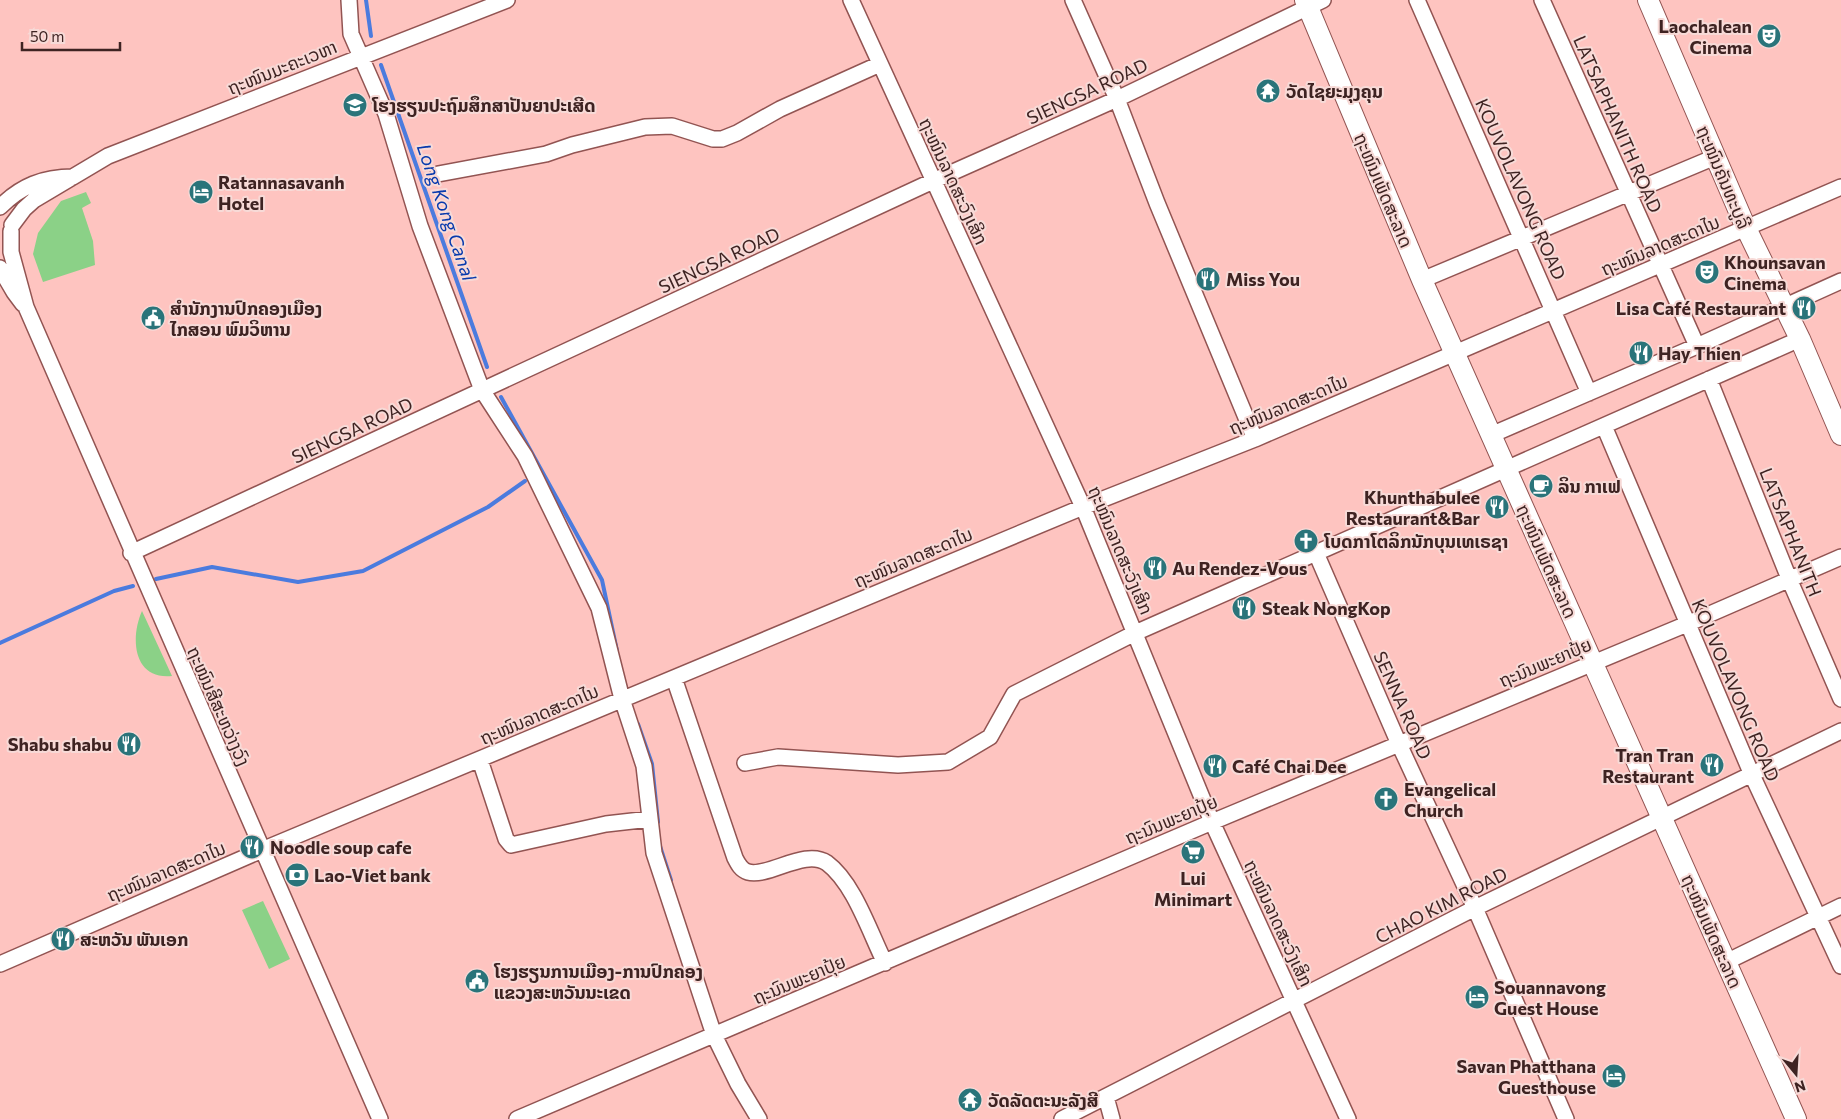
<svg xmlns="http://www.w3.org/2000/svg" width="1841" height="1119" viewBox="0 0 1841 1119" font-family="Commissioner,'Noto Sans Lao',sans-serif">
  <rect width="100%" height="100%" fill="#fec4c0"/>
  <!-- green -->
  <path fill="#8bd187" d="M86,192L91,203L82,208L93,241L95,265L43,282L33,254L38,233L61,201Z
    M142,611L172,676C133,680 130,638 142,611Z
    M263,901L290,959L269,969L242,910Z"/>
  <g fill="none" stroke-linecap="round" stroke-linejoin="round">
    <!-- stream -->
    <path stroke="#4b7bde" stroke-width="4" d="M366,0L371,36
      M381,65L487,367
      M501,397L602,580L617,651
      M156,579L212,567L298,582L363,571L488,507L525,481
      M0,643L114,591L133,586
      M638,724L652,764L658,822
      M660,846L671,880"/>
    <defs>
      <path id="minor" d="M349,0L351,34L386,114L420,226L482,390L525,456L599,608L622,699L644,766L654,853L714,1035L738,1084L759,1119
        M851,0L1083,507L1212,822L1348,1119
        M1073,0L1117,99L1157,203L1255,439
        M1417,0L1589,393
        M1542,0L1697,346
        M438,174L546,154L572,145L645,127L672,126L713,139H722L737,133L780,109L880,64
        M0,207C21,186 43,177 73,177
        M12,225L24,209L34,200L108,156L507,0
        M11,231V252L26,307L380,1119
        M0,268L14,292L23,304
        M1422,280L1715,157
        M1709,379L1790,581L1841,699
        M1604,426L1752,775L1841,966
        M1491,435L1697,346L1841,281
        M131,553L933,181L1117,99L1323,0
        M1316,553L1399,744L1475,908L1566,1119
        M674,678L735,858C738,864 741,870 748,872C768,878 805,848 827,863C854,883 870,933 885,963
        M480,760L506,839L511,845L606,824L650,819
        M745,763L778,757L898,765L948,762L990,737L1014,694L1135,633L1800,339
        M1726,962L1841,906
        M0,964L262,850L1083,507L1255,439L1841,187
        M1106,1097L1112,1119
        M517,1119L1212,822L1687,624L1841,557
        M1062,1119L1475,908L1841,731"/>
      <path id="major" d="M1305,0L1422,280L1796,1119
        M1648,0L1746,228L1800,339L1841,435"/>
    </defs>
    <!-- minor casing -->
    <use href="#minor" stroke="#925452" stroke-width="18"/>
    <!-- major casing -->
    <use href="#major" stroke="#925452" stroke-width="22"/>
    <!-- minor -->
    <use href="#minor" stroke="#fff" stroke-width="15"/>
    <!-- major -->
    <use href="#major" stroke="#fff" stroke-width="20"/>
  </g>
  <!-- icons -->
  <defs>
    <symbol id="theatre-disc" viewBox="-11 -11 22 22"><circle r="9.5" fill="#2a747a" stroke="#f7dad7"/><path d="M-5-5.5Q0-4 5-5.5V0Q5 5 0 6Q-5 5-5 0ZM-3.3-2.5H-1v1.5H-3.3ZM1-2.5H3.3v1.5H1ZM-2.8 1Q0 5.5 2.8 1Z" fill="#fff"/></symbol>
    <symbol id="temple-disc" viewBox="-11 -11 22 22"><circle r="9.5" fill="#2a747a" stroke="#f7dad7"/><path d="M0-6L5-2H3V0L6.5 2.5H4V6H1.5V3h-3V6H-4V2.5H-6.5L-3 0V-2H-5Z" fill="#fff"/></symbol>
    <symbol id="school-disc" viewBox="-11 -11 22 22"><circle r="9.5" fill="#2a747a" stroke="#f7dad7"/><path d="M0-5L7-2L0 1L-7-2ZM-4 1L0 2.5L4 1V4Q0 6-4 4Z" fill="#fff"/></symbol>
    <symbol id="hotel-disc" viewBox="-11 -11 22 22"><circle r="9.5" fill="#2a747a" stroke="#f7dad7"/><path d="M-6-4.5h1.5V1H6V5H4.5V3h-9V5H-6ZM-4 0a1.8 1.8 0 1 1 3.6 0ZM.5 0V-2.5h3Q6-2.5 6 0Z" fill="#fff"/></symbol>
    <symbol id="restaurant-disc" viewBox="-11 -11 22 22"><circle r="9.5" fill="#2a747a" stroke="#f7dad7"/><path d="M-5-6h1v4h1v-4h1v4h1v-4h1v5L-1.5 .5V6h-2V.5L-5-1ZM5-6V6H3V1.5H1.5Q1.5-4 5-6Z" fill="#fff"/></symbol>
    <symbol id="civic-disc" viewBox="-11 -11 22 22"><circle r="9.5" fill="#2a747a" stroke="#f7dad7"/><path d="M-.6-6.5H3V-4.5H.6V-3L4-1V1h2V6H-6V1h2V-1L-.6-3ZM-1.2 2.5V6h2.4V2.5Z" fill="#fff"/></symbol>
    <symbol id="cafe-disc" viewBox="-11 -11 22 22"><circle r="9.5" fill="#2a747a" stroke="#f7dad7"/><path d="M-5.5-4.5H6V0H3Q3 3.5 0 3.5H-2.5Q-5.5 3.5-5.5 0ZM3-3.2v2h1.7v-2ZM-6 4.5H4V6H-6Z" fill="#fff"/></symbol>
    <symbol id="church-disc" viewBox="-11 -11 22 22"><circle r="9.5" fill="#2a747a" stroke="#f7dad7"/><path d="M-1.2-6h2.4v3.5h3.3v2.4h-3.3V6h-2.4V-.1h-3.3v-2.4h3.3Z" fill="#fff"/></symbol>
    <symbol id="supermarket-disc" viewBox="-11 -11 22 22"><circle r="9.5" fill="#2a747a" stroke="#f7dad7"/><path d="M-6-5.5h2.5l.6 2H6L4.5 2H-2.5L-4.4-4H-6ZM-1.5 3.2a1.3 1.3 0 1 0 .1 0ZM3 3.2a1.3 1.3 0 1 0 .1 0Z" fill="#fff"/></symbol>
    <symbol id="bank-disc" viewBox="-11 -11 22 22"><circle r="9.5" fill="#2a747a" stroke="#f7dad7"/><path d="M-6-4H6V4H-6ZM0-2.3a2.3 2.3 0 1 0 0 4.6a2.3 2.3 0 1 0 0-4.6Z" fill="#fff"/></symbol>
  </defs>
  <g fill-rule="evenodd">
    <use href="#theatre-disc" x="1755" y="22" width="28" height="28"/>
    <use href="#temple-disc" x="1254" y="77" width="28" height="28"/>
    <use href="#school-disc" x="341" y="91" width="28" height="28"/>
    <use href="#hotel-disc" x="187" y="178" width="28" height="28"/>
    <use href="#theatre-disc" x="1693" y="258" width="28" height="28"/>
    <use href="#restaurant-disc" x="1194" y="265" width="28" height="28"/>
    <use href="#restaurant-disc" x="1790" y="294" width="28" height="28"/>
    <use href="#civic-disc" x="139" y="304" width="28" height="28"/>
    <use href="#restaurant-disc" x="1627" y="339" width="28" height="28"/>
    <use href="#cafe-disc" x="1527" y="472" width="28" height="28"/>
    <use href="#restaurant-disc" x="1483" y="493" width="28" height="28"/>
    <use href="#church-disc" x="1292" y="527" width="28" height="28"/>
    <use href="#restaurant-disc" x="1141" y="554" width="28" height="28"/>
    <use href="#restaurant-disc" x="1230" y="594" width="28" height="28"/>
    <use href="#restaurant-disc" x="115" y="730" width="28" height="28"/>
    <use href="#restaurant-disc" x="1698" y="751" width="28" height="28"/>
    <use href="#restaurant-disc" x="1201" y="752" width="28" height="28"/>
    <use href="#church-disc" x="1372" y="785" width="28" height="28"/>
    <use href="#restaurant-disc" x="238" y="833" width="28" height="28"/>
    <use href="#supermarket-disc" x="1179" y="838" width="28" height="28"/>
    <use href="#bank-disc" x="283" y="861" width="28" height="28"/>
    <use href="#restaurant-disc" x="49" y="925" width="28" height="28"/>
    <use href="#civic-disc" x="463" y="967" width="28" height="28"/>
    <use href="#hotel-disc" x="1463" y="983" width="28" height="28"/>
    <use href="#hotel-disc" x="1600" y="1062" width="28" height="28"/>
    <use href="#temple-disc" x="956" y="1086" width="28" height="28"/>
  </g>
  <g text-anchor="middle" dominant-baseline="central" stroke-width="4" stroke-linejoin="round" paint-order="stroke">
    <!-- poi labels -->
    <g font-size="18" font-weight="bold" fill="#3e2322" stroke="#f7dad7" text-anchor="start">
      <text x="1752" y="26" text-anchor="end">Laochalean<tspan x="1752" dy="21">Cinema</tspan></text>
      <text x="1286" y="91">ວັດໄຊຍະມຸງຄຸນ</text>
      <text x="372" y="105">ໂຮງຮຽນປະຖົມສຶກສາປັນຍາປະເສີດ</text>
      <text x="218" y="182">Ratannasavanh<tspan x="218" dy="21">Hotel</tspan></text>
      <text x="1724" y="262">Khounsavan<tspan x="1724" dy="21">Cinema</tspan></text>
      <text x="1226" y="279">Miss You</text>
      <text x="170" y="308">ສຳນັກງານປົກຄອງເມືອງ<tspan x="170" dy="21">ໄກສອນ ພົມວິຫານ</tspan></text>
      <text x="1786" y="308" text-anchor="end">Lisa Café Restaurant</text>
      <text x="1658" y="353">Hay Thien</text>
      <text x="1558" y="486">ລິນ ກາເຟ</text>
      <text x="1480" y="497" text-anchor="end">Khunthabulee<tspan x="1480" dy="21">Restaurant&amp;Bar</tspan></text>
      <text x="1324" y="541">ໂບດກາໂຕລິກນັກບຸນເທເຣຊາ</text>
      <text x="1172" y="568">Au Rendez-Vous</text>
      <text x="1262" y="608">Steak NongKop</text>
      <text x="112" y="744" text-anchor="end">Shabu shabu</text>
      <text x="1694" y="755" text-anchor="end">Tran Tran<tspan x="1694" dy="21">Restaurant</tspan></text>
      <text x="1232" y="766">Café Chai Dee</text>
      <text x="1404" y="789">Evangelical<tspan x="1404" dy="21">Church</tspan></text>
      <text x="270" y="847">Noodle soup cafe</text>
      <text x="314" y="875">Lao-Viet bank</text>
      <text x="1193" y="878" text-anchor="middle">Lui<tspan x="1193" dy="21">Minimart</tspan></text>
      <text x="80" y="939">ສະຫວັນ ພັນເອກ</text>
      <text x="494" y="971">ໂຮງຮຽນການເມືອງ-ການປົກຄອງ<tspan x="494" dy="21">ແຂວງສະຫວັນນະເຂດ</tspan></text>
      <text x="1494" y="987">Souannavong<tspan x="1494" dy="21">Guest House</tspan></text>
      <text x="1596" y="1066" text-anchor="end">Savan Phatthana<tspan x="1596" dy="21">Guesthouse</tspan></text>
      <text x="988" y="1100">ວັດລັດຕະນະລັງສີ</text>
    </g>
    <!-- street labels -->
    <g font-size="18" fill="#3e2322" stroke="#f7dad7">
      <text transform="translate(282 67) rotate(-22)">ຖະໜົນມະຄະເວຫາ</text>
      <text transform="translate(1087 91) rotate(-25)">SIENGSA ROAD</text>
      <text transform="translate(1618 124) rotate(66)">LATSAPHANITH ROAD</text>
      <text transform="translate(1724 177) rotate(67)">ຖະໜົນຄັນທະບູລີ</text>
      <text transform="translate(954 181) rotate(65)">ຖະໜົນລາດສະວົງເສິກ</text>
      <text transform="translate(1521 189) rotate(66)">KOUVOLAVONG ROAD</text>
      <text transform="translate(1384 190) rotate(67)">ຖະໜົນເພັດສະລາດ</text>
      <text transform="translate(1660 245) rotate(-23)">ຖະໜົນລາດສະດາໄນ</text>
      <text transform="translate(719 260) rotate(-25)">SIENGSA ROAD</text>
      <text transform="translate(1288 404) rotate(-23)">ຖະໜົນລາດສະດາໄນ</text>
      <text transform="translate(352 430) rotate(-25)">SIENGSA ROAD</text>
      <text transform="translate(1791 532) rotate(68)">LATSAPHANITH</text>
      <text transform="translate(1121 550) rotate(67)">ຖະໜົນລາດສະວົງເສິກ</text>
      <text transform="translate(913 557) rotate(-23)">ຖະໜົນລາດສະດາໄນ</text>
      <text transform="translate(1547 561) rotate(66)">ຖະໜົນເພັດສະລາດ</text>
      <text transform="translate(1545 662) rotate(-23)">ຖະນົນພະຍາປຸ້ຍ</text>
      <text transform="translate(1736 690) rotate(67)">KOUVOLAVONG ROAD</text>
      <text transform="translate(1403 705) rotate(66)">SENNA ROAD</text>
      <text transform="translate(219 706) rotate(66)">ຖະໜົນສີສະຫວ່າງວົງ</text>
      <text transform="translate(539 714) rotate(-23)">ຖະໜົນລາດສະດາໄນ</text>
      <text transform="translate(1171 819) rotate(-23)">ຖະນົນພະຍາປຸ້ຍ</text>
      <text transform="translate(166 871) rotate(-23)">ຖະໜົນລາດສະດາໄນ</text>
      <text transform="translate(1441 905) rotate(-27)">CHAO KIM ROAD</text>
      <text transform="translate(1279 923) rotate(65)">ຖະໜົນລາດສະວົງເສິກ</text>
      <text transform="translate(1712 931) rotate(66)">ຖະໜົນເພັດສະລາດ</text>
      <text transform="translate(799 979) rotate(-23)">ຖະນົນພະຍາປຸ້ຍ</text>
    </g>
    <!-- water labels -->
    <g font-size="19" font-style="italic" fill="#083aad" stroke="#f7dad7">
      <text transform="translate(447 212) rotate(71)">Long Kong Canal</text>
    </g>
  </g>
  <!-- north arrow -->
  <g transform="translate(1796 1074) rotate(162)" stroke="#f7dad7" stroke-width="4" paint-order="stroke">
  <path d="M0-4L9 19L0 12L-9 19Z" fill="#3e2322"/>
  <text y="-8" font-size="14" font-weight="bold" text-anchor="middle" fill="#3e2322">N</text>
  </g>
  <!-- scale -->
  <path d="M22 42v8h98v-8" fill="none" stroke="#3e2322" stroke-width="2.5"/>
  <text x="30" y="42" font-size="15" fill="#3e2322" stroke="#f7dad7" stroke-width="4" paint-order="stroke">50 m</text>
</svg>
